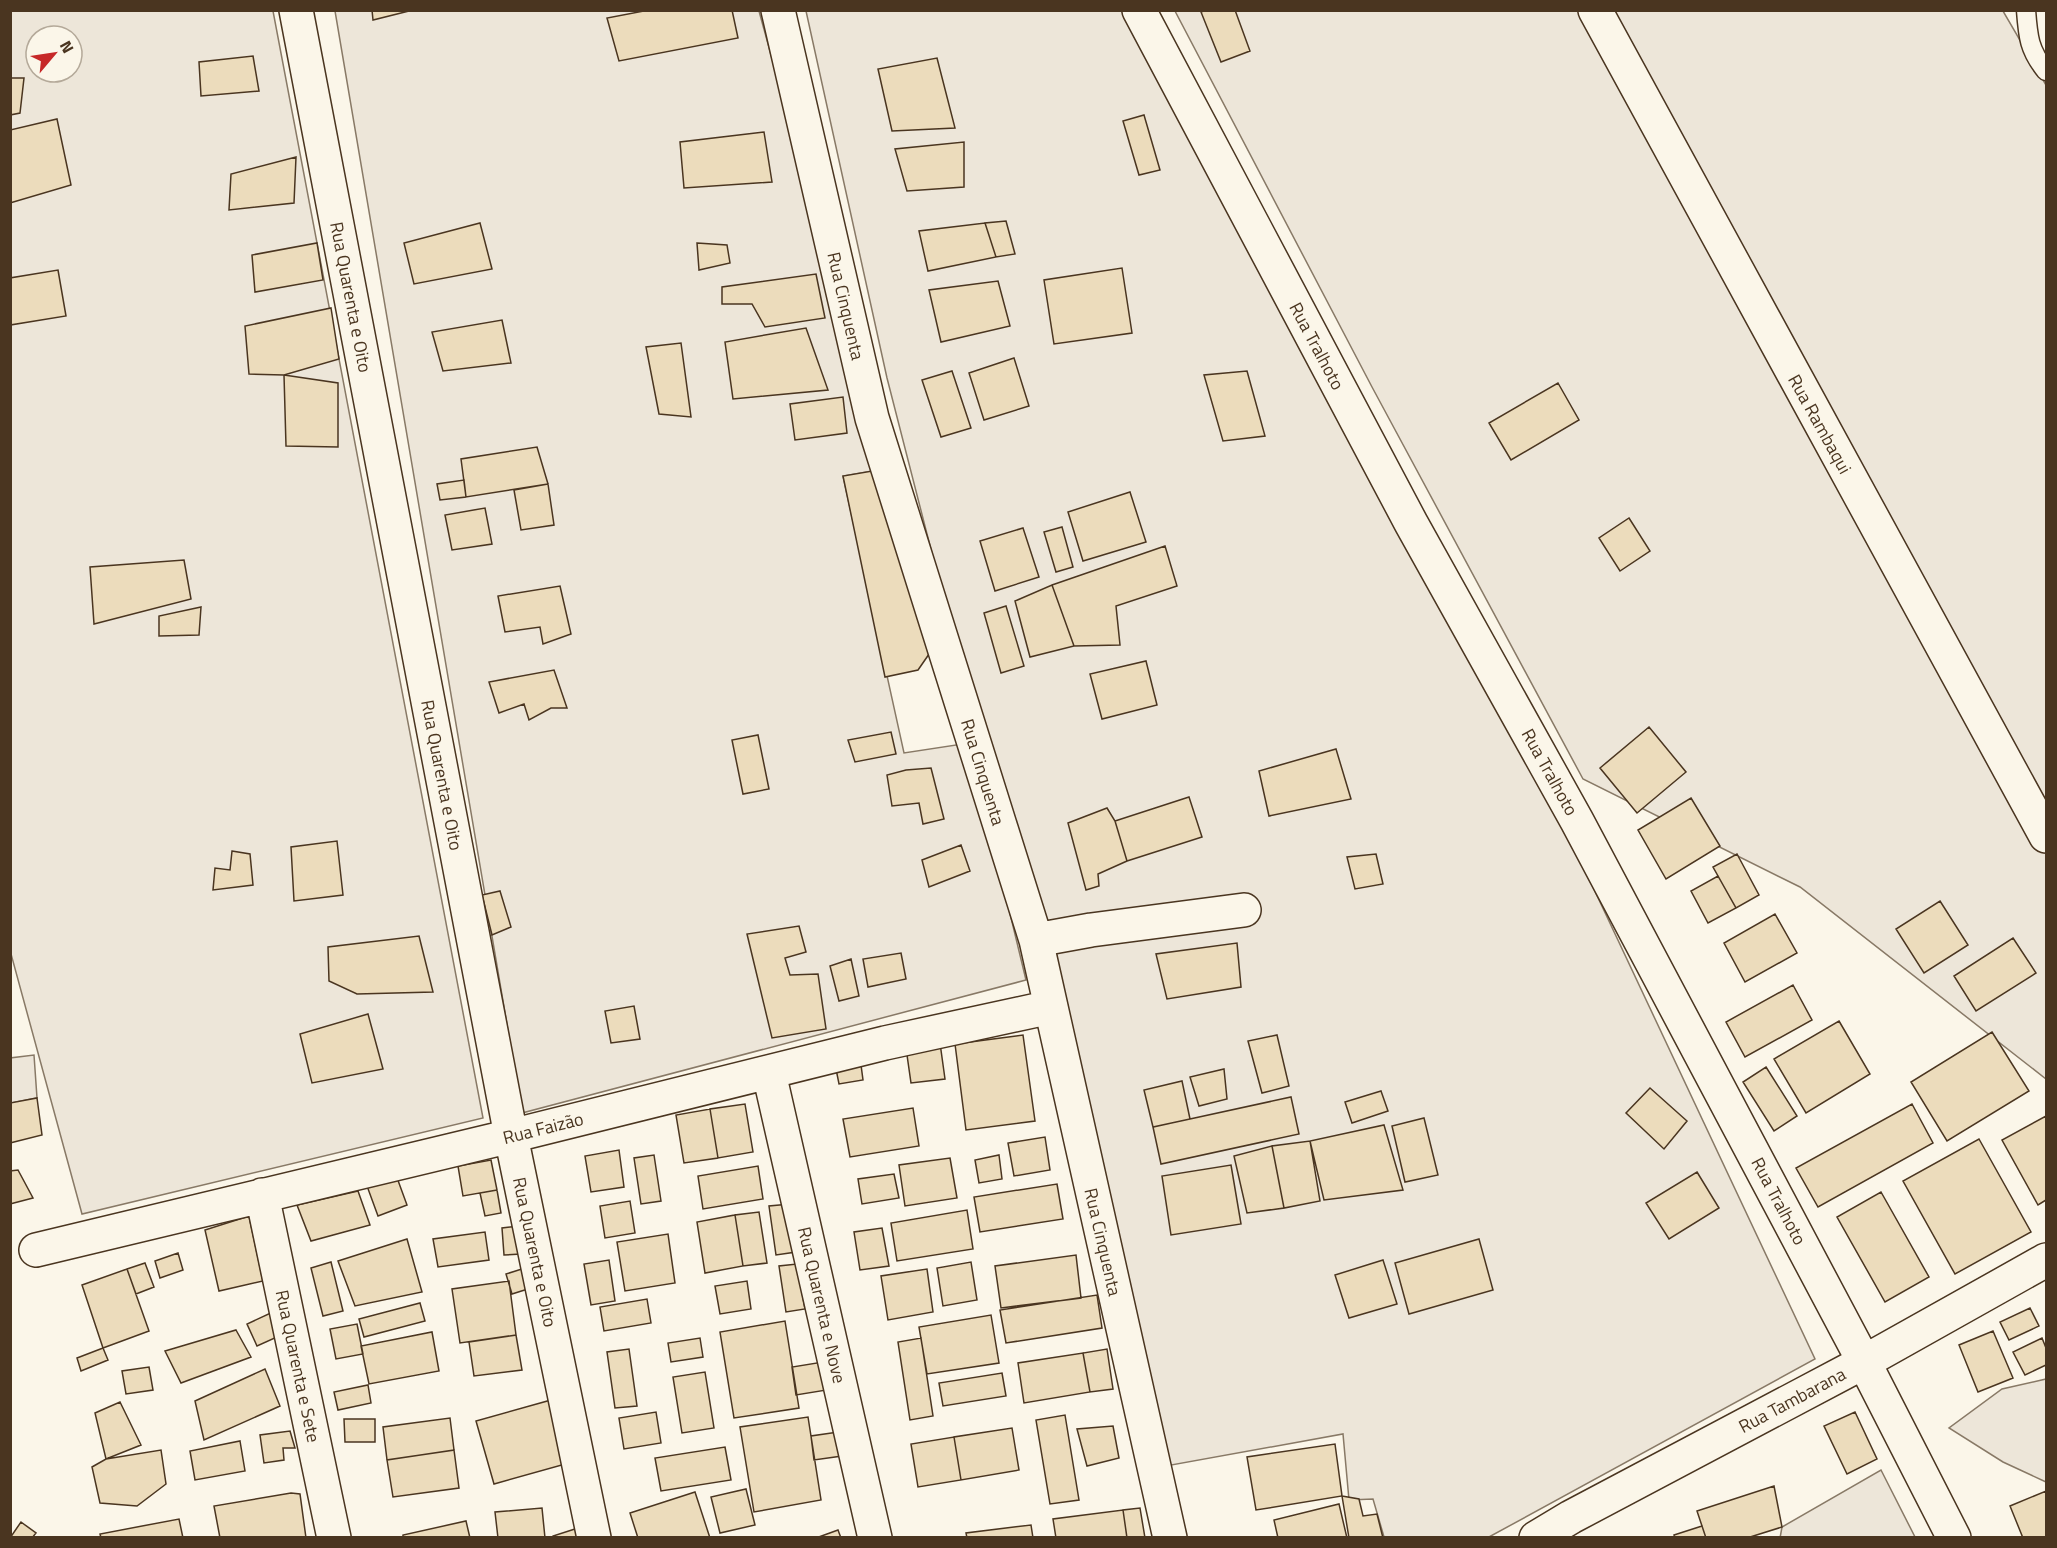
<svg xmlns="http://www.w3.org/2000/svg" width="2057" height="1548" viewBox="0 0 2057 1548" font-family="'Titillium Web',sans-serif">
  <rect width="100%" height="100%" fill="#fbf6e9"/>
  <!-- green -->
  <path fill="#ede6d9" stroke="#887966" stroke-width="1.5" fill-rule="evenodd" d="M10,11H273L483,1118L82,1214L11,954ZM36,36H72V72H36Z
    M335,11H759L884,469L843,476L904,753L969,743L1026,980L522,1113Z
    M806,11H1131L1529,751L1815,1359L1489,1537H1384L1373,1499L1349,1500L1343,1434L1166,1466L887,378Z
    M1175,11H2003L2046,85V1079L1800,887L1583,779L1372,387Z
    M34,1055L37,1098L11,1103L10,1058Z
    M2046,1379V1482L2003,1462L1949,1428L2002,1389Z
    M1881,1470L1915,1537L1780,1538L1782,1527Z"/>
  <!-- building -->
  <path fill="#ecdcbc" stroke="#4a3520" stroke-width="1.5" d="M372,10H413L373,20Z
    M649,10H732L738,38L619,61L607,18Z
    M1206,10H1235L1250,51L1221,62L1201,12Z
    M253,56L259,91L201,96L199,62Z
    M937,58L955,128L892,131L878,69Z
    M10,78H24L20,113L10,115Z
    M1144,115L1160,170L1139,175L1123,121Z
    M57,119L71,185L10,203V130Z
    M764,132L772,182L684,188L680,142Z
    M964,142V187L907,191L895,149Z
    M296,157L294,203L229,210L231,174Z
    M1006,221L1015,254L996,257L985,223Z
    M480,223L492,269L414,284L404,243Z
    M985,223L996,257L928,271L919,231Z
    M317,243L323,280L255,292L252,255Z
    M697,243L727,245L730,263L699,270Z
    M1122,268L1132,333L1054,344L1044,280Z
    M58,270L66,316L10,325V278Z
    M816,274L825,318L765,327L752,304H722V287Z
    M998,281L1010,326L941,342L929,290Z
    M331,308L339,359L284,375L249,374L245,326Z
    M502,320L511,363L443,371L432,332Z
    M806,328L828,390L733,399L725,342Z
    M681,343L691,417L659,414L646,347Z
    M1014,358L1029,406L984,420L969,373Z
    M952,371L971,428L941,437L922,380Z
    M1247,371L1265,436L1223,441L1204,375Z
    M284,375L338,383V447L286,446Z
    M1558,383L1579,420L1511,460L1489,423Z
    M843,397L847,433L795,440L790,404Z
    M537,447L548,484L466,497L461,459Z
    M884,469L936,644L918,670L885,677L843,476Z
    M464,480L466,497L440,500L437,484Z
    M548,484L554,525L521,530L514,490Z
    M1130,492L1146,542L1083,561L1068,512Z
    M485,508L492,544L452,550L445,515Z
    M1629,518L1650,551L1620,571L1599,538Z
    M1062,527L1073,567L1056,572L1044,532Z
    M1023,528L1039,577L995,591L980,541Z
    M1165,546L1177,586L1116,606L1120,645L1074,646L1052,585Z
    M184,560L191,599L94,624L90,567Z
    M1052,585L1074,646L1030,657L1015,601Z
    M560,586L571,634L543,644L540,627L505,632L498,596Z
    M1006,606L1024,666L1001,673L984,613Z
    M201,607L199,635L159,636V616Z
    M1146,661L1157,705L1102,719L1090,674Z
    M554,670L567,708H551L529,720L524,704L499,713L489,682Z
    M1649,727L1686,772L1637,813L1600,768Z
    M891,732L896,754L855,762L848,740Z
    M758,735L769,789L743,794L732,740Z
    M1336,749L1351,799L1269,816L1259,771Z
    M931,768L944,819L923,824L919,803L892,806L887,775L906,770Z
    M1189,797L1202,837L1127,861L1115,821Z
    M1691,798L1720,846L1666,879L1638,830Z
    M1107,808L1115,821L1127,861L1098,874L1099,886L1086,890L1068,823Z
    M337,841L343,895L294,901L291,847Z
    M961,845L970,871L929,887L922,860Z
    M232,851L250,854L253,885L213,890L215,868L230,870Z
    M1376,854L1383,884L1355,889L1347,857Z
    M1737,854L1759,895L1736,908L1713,867Z
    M1718,876L1736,908L1708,923L1691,891Z
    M500,891L511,927L492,935L482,895Z
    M1940,901L1968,945L1924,973L1896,929Z
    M1775,914L1797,953L1745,982L1724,943Z
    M799,926L806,952L785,958L790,975L818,974L826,1029L772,1038L747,934Z
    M419,936L433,992L357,994L329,981L328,947Z
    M2013,938L2036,973L1976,1011L1954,976Z
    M1237,943L1241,987L1167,999L1156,954Z
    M901,953L906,979L868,987L863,959Z
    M851,959L859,996L839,1001L830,966Z
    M1793,985L1812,1020L1745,1057L1726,1022Z
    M634,1006L640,1039L611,1043L605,1011Z
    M368,1014L383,1069L312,1083L300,1034Z
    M1839,1021L1870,1074L1806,1113L1774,1059Z
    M1992,1032L2029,1091L1947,1141L1911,1082Z
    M1023,1035L1035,1121L966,1130L955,1044Z
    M1277,1035L1289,1086L1262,1093L1248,1041Z
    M940,1043L945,1079L911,1083L906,1048Z
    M861,1065L863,1080L839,1084L836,1069Z
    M1766,1067L1797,1116L1774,1131L1743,1082Z
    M1224,1069L1227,1099L1199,1106L1190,1077Z
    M1182,1081L1190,1119L1153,1127L1144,1090Z
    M1650,1088L1687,1121L1664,1149L1626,1113Z
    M1381,1091L1388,1111L1352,1123L1345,1102Z
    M1291,1097L1299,1134L1161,1164L1153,1127Z
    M37,1098L42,1135L10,1143V1103Z
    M745,1104L753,1152L718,1158L710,1109Z
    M1912,1104L1933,1143L1818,1207L1796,1168Z
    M913,1108L919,1146L850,1157L843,1119Z
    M710,1109L718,1158L684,1163L676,1115Z
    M2046,1116V1200L2038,1205L2002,1140Z
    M1424,1118L1438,1175L1405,1182L1392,1126Z
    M1384,1125L1403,1190L1324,1200L1310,1141Z
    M1045,1137L1050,1170L1014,1176L1008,1143Z
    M1979,1139L2031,1232L1955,1274L1903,1181Z
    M1310,1141L1320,1201L1284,1208L1272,1146Z
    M1272,1146L1284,1208L1247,1213L1234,1156Z
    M619,1150L624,1187L591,1192L585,1156Z
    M654,1155L661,1201L641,1204L634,1158Z
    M999,1155L1002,1179L979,1183L975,1160Z
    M950,1158L957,1198L905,1206L899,1165Z
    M491,1160L497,1190L463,1196L458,1166Z
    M1231,1165L1241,1224L1171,1235L1162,1176Z
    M758,1166L763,1199L703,1209L698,1176Z
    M18,1170L33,1198L10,1204V1171Z
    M1697,1172L1719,1208L1669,1239L1646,1203Z
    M894,1174L899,1198L862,1204L858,1179Z
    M396,1175L407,1205L378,1216L367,1186Z
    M1057,1184L1063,1219L980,1232L974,1197Z
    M497,1190L501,1213L485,1216L480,1193Z
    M358,1191L370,1225L311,1241L297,1205Z
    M1881,1192L1929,1277L1885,1302L1837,1217Z
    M630,1201L635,1233L605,1238L600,1206Z
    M790,1204L796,1252L776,1255L769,1206Z
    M967,1210L973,1249L897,1261L891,1223Z
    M759,1212L767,1263L743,1266L735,1215Z
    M735,1215L743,1266L705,1273L697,1222Z
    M249,1216L263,1281L219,1291L205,1230Z
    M519,1226L521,1254L504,1255L502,1228Z
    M882,1228L889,1266L860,1270L854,1232Z
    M485,1232L489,1260L438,1267L433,1239Z
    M668,1234L675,1283L625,1291L617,1242Z
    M407,1239L422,1292L355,1306L338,1261Z
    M1479,1239L1493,1290L1409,1314L1395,1263Z
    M178,1253L183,1270L160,1278L155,1261Z
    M1076,1255L1081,1298L1001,1308L995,1266Z
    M609,1260L615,1301L591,1305L584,1264Z
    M1383,1260L1397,1304L1349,1318L1335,1275Z
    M331,1262L343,1311L323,1316L311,1268Z
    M971,1262L977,1300L943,1306L937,1268Z
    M145,1263L154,1287L136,1294L127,1269Z
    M797,1264L805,1309L786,1312L779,1266Z
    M525,1268L531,1288L512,1294L506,1274Z
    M127,1269L149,1331L103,1348L82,1285Z
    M927,1269L933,1312L888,1320L881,1276Z
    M509,1281L516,1335L460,1343L452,1289Z
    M747,1281L751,1309L720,1314L715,1286Z
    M1097,1295L1102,1328L1006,1343L1000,1310Z
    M647,1299L651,1323L604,1331L600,1307Z
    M420,1303L425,1321L364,1337L359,1319Z
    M2030,1308L2039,1326L2009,1340L2000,1322Z
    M275,1311L286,1333L257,1346L247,1324Z
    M991,1315L999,1363L927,1374L919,1327Z
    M785,1321L799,1408L734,1418L720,1332Z
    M357,1324L363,1354L336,1359L330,1329Z
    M236,1330L251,1357L181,1383L165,1351Z
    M1993,1331L2013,1378L1978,1392L1959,1345Z
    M432,1332L439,1371L369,1384L361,1346Z
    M516,1335L522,1370L474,1376L469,1342Z
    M700,1338L703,1357L671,1362L668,1343Z
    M921,1338L933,1416L910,1420L898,1342Z
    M2042,1338L2046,1348V1365L2025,1375L2013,1352Z
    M103,1348L108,1360L81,1371L77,1358Z
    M629,1349L637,1406L615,1408L607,1352Z
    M1107,1349L1113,1389L1090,1392L1083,1353Z
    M1083,1353L1090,1392L1024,1403L1018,1363Z
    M829,1361L833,1389L796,1395L792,1367Z
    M149,1367L153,1390L126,1394L122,1371Z
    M265,1369L280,1406L204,1440L195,1401Z
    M705,1372L714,1428L682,1433L673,1377Z
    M1002,1373L1006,1396L943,1406L939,1383Z
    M368,1385L371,1403L338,1410L334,1392Z
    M551,1400L569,1463L494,1484L476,1421Z
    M120,1402L141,1445L106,1459L95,1413Z
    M656,1412L661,1443L624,1449L619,1418Z
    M1855,1412L1877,1459L1847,1474L1824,1426Z
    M1065,1415L1079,1500L1050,1504L1036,1420Z
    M808,1417L821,1500L754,1512L740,1427Z
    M450,1418L454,1450L387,1460L383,1427Z
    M344,1419H375V1442H345Z
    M1113,1426L1119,1458L1087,1466L1077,1429Z
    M1012,1428L1019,1470L961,1480L954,1437Z
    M290,1431L295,1448H283L284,1460L264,1463L260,1435Z
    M845,1431L849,1455L814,1460L811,1436Z
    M954,1437L961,1480L918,1487L911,1444Z
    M240,1441L245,1471L195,1480L190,1451Z
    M1335,1444L1342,1496L1256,1510L1247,1457Z
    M725,1447L731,1480L661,1491L655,1458Z
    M161,1450L166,1484L137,1506L100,1503L92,1467L106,1459Z
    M454,1450L459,1488L393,1497L387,1460Z
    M1774,1486L1782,1527L1747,1538H1706L1697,1511Z
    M746,1489L755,1525L720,1533L711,1497Z
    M2046,1491V1538H2023L2010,1506Z
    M695,1492L710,1538H638L630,1513Z
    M291,1493L300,1494L306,1538H220L214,1506Z
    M1342,1496L1359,1499L1363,1516L1377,1514L1383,1538H1349Z
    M1339,1504L1347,1538H1278L1274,1520Z
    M542,1508L545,1538H498L495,1512Z
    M1140,1508L1145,1538H1127L1123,1510Z
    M1123,1510L1127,1538H1056L1053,1519Z
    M179,1519L183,1538H101L100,1534Z
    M466,1521L470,1538H403V1535Z
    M21,1522L36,1533L32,1538H10Z
    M1031,1525L1033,1538H967L966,1533Z
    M1702,1526L1706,1538H1675L1674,1535Z
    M578,1528L581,1538H553V1536Z
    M838,1530L841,1538H816Z"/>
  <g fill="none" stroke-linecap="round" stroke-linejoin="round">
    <defs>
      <path id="service" d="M2026,10C2028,37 2029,50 2046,71"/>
      <path id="minor" d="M296,10L511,1136L594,1538
        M778,10L872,418L1036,940L1170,1538
        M1139,10L1411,523L1577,821L1864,1362L1954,1538
        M1595,10L2046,836
        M1036,940L1091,930L1244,910
        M769,1073L875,1538
        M262,1195L334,1538
        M36,1250L511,1136L885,1043L1051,1007
        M1536,1538L1571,1517L1864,1362L2046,1260"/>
    </defs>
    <!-- service casing -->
    <use href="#service" stroke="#4a3520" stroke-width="21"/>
    <!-- minor casing -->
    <use href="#minor" stroke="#4a3520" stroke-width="36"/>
    <!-- service -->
    <use href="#service" stroke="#fbf6e9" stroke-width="18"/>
    <!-- minor -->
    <use href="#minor" stroke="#fbf6e9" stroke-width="33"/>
  </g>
  <g text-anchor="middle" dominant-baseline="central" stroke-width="4.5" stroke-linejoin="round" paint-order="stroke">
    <!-- street labels -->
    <g font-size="18" fill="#4a3520" stroke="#fbf6e9">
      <text transform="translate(351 297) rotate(79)">Rua Quarenta e Oito</text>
      <text transform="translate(846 306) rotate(77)">Rua Cinquenta</text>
      <text transform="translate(1317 346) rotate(62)">Rua Tralhoto</text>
      <text transform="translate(1820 424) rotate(61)">Rua Rambaqui</text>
      <text transform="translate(983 772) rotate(73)">Rua Cinquenta</text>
      <text transform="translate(1550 772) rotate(61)">Rua Tralhoto</text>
      <text transform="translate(442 775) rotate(79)">Rua Quarenta e Oito</text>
      <text transform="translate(543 1128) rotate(-14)">Rua Faizão</text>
      <text transform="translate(1779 1201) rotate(62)">Rua Tralhoto</text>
      <text transform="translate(1103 1242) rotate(77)">Rua Cinquenta</text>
      <text transform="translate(535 1252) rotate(78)">Rua Quarenta e Oito</text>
      <text transform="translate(822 1305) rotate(77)">Rua Quarenta e Nove</text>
      <text transform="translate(298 1366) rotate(78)">Rua Quarenta e Sete</text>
      <text transform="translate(1792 1400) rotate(-28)">Rua Tambarana</text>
    </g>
  </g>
  <!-- border -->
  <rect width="2057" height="1548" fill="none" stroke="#4a3520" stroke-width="24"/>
  <!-- north arrow -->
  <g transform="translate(54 54) rotate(61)"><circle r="28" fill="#fbf6e9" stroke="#b4a999" stroke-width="1.5"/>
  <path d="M0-4.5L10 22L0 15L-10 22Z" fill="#c62828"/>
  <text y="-9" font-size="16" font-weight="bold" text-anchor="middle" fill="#4a3520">N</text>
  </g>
</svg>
